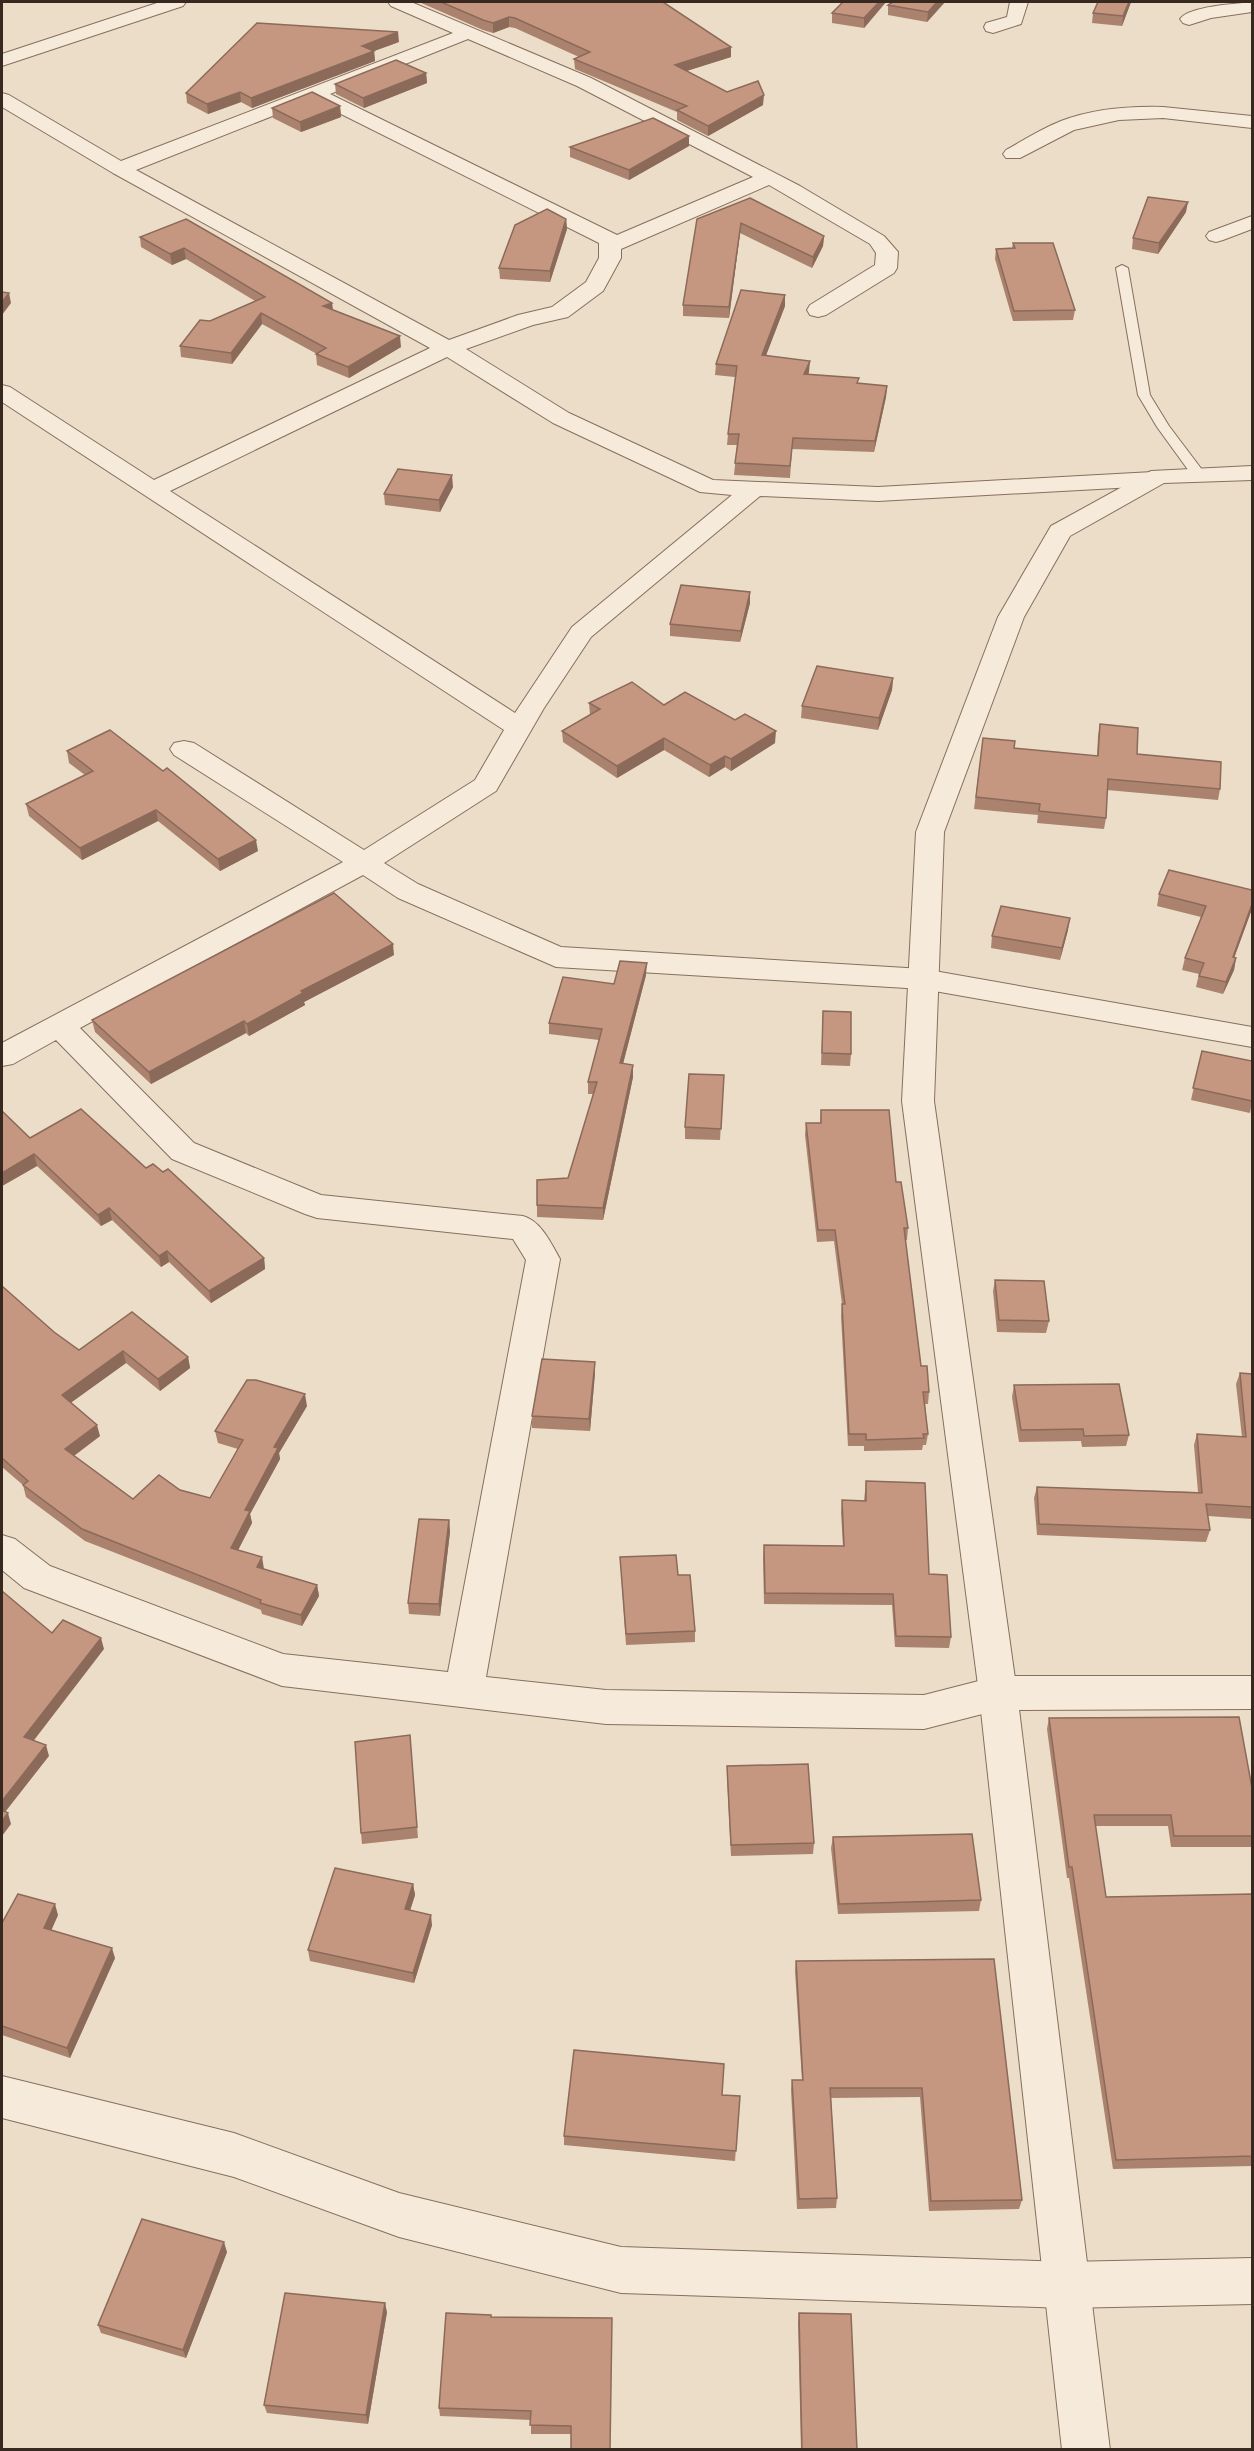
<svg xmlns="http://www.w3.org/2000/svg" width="1254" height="2451" viewBox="0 0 1254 2451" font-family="'Playfair Display',serif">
  <rect width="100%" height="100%" fill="#ebddc7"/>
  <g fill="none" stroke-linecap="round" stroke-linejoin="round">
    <defs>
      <path id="service" d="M1122,265L1128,268L1150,395L1169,426L1206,475L1204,478H1194L1157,427L1138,395L1116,268Z"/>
      <path id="minor" d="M160,2H186L183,6L2,66V54Z
        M388,2H411L591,78L800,186L884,236L898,252L897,268L894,273L826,315L818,317L810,315L807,310L810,305L875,265L876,253L870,244L769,185L621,249V258L603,291L568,317L533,325L466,349L569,413L713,480L878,487L1153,472L1161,474L1165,479L1161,484L1153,486L878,501L760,496L591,637L544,708L496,791L384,863L418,884L561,947L923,969L1252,1027V1047L923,989L556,967L398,898L363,875L80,1028L194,1143L321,1195L523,1216C541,1221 551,1243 560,1259L486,1677L606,1690L924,1695L998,1676H1252V1709L998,1710L924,1729L606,1724L282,1686L24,1588L2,1570V1535L15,1539L50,1566L283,1654L448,1672L526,1260L513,1239L317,1218L305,1214L172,1159L56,1040L13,1064L2,1066V1043L343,862L174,755L170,749L174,743L184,741L194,743L364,850L475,780L504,730L2,402V385L10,387L154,480L430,348L113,173L2,107V93L9,95L121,161L453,33L391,6ZM468,39L577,86L753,177L617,235L330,94ZM313,100L599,243V258L586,282L552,307L518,315L449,340L136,170ZM447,357L553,423L700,492L732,495L572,627L515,713L170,491Z
        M1010,2H1028L1021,24L993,33L986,31L984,27L986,23L1007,17Z
        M1252,2V12L1211,18L1189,25L1183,23L1180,19C1189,6 1236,4 1252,2Z
        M1163,107L1252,116V128L1163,118L1119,120L1074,130L1020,158H1006L1003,154L1006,150C1024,140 1041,129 1061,121C1093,109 1128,106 1163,107Z
        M1252,216V229L1223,240L1216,242L1209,240L1206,236L1209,232Z
        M2,2076L234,2133L399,2193L621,2247L1066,2262L1252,2258V2304L1066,2308L621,2293L399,2237L234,2177L2,2118Z"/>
      <path id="tertiary" d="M1252,466V480L1164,483L1070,536L1024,617L944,832L934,1101L1017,1693L1110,2450H1062L979,1693L902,1101L916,832L998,617L1051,526L1151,471Z"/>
    </defs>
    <!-- service casing -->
    <use href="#service" stroke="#866f5e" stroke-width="2"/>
    <!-- minor casing -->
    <use href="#minor" stroke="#866f5e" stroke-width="2"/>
    <!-- tertiary casing -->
    <use href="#tertiary" stroke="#866f5e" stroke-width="2"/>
    <!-- service -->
    <use href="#service" fill="#f6ebda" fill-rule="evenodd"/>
    <!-- minor -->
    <use href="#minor" fill="#f6ebda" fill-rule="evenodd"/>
    <!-- tertiary -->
    <use href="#tertiary" fill="#f6ebda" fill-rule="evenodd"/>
  </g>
  <!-- wall -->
  <path fill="#aa826e" d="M419,2H663L731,47V57L686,71L727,92L763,105L708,136L677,120V112L575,69L574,59L579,57L515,28L509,27L493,33L483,30Z
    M886,2L864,28L832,23V13Z
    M945,2L927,22L888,15V5Z
    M1098,2H1131L1122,26L1092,23L1093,13Z
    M399,42L374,51L375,61L252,108L241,102L208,114L187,103L186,93Z
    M426,73L427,83L364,108L336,94L335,84Z
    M340,106L341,117L301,132L273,118L272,108Z
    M689,146L629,180L570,157V147Z
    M750,198L824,236L823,246L812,268L740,233L729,318L683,316V305Z
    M1186,212L1158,254L1132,249L1133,238Z
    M186,219L332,303L333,310L401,347L349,378L317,365L316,354H317L262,324L232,364L181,357L180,346L210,321L255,301L186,259L172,265L141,247L140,237Z
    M566,219L567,229L550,282L500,279L499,268Z
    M1013,243L1075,310L1073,320L1013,321L995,259L996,249L1012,248Z
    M785,306L766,355L809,372L808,374L858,383L887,386L886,397L874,452L792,449L790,478L734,475L737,445H727L728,434L735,377L715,375L716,364Z
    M453,487L440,512L385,505L384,494Z
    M750,592V603L740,642L670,636V624Z
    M893,678L892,690L878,730L801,718L802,706Z
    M589,703L664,705L775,743L731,771L725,767L709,777L664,750L617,778L563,742L562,731L590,715Z
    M1100,724L1137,754L1220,789L1218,800L1107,790L1106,818L1104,829L1037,823L1038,815L974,809L983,738L1014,748L1097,756L1098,736Z
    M67,751L258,851L220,871L158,821L82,860L29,816L26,804L85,775L69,763Z
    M1159,894L1252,909L1234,958H1236L1234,970L1223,994L1196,987L1199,974L1182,970L1185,958L1201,917L1157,906Z
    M1068,930L1060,960L991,948L992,936Z
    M394,955L304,1002L305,1005L249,1036L246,1033L151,1084L95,1032L92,1020Z
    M646,975L623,1064L633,1077L603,1220L537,1217V1205L568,1178L594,1094H588V1082L599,1040L549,1034V1023L614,984Z
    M823,1011L851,1054L850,1066L821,1065Z
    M1202,1051L1252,1061V1102L1250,1113L1191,1100Z
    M724,1075L720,1140L685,1139V1127Z
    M821,1110L896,1182L908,1228L907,1240H905L921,1366L929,1392L928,1404H925L928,1434L926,1445H923L922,1450L864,1451V1446H848L841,1316L842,1304L834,1241L817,1242L805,1135L806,1123H820Z
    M2,1111L30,1138L163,1172L264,1258L265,1269L211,1303L169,1262L161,1267L112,1220L101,1226L37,1166L2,1186Z
    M995,1280L1049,1321L1046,1333L997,1332L993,1291Z
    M2,1286L54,1332L79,1350L132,1312L188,1357L190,1368L160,1391L126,1363L70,1403L100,1436L74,1456L133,1499L180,1490L210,1498L238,1449L218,1443L215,1431L307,1406L279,1453L280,1459L250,1514L252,1523L238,1550L264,1569L317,1585L319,1596L302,1626L262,1614L261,1610L85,1541L26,1497L23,1485L2,1467Z
    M595,1362V1373L590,1431L532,1428V1416Z
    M1240,1373L1252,1374V1519L1208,1516L1210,1530L1206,1542L1037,1535L1034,1498L1037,1487L1198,1492L1194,1445L1197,1434L1242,1437L1236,1384Z
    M1014,1385L1129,1435L1126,1446L1082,1447L1081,1441L1019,1442L1012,1397Z
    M866,1481L929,1574L951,1637L949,1648L895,1647L892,1605L764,1604L763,1557L764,1545L843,1546L841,1512L842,1500L864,1501Z
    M449,1520L450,1532L440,1616L409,1614L408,1603Z
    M620,1557L678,1575L695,1631V1642L626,1645Z
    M1049,1718L1252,1788V1847H1171L1168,1826H1095L1106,1897L1252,1894V2166L1113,2169L1069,1878H1067L1047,1729Z
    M410,1735L418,1838L362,1844L361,1833Z
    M727,1766L814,1843L813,1854L731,1856L727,1777Z
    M833,1837L981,1900L979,1911L838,1914L831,1848Z
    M413,1884L415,1895L410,1910L432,1925L414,1983L310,1961L308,1950Z
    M58,1915L51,1930L115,1958L70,2058L2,2035V1923Z
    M994,1959L1022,2200L1019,2209L929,2211L920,2097L831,2098L837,2198L836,2208L797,2209L791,2090L792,2080H802L795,1971L796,1961Z
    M722,2095L740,2096L735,2161L564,2145V2136Z
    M227,2252L186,2358L101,2333L98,2325Z
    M387,2312L368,2424L267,2413L264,2405Z
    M799,2313L857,2450H801L798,2322Z
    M491,2317L612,2318L571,2434H531V2420L440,2416L439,2408Z"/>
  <!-- shaded-wall -->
  <path fill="#8b6a5a" d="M879,2H886L864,28V18Z
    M937,2H945L927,22L928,12Z
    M1129,2H1131L1122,26L1123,16Z
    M509,17V27L493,33V23Z
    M398,32L399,42L374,51L375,61L252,108L251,98L362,46Z
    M731,47V57L674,75L675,65Z
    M426,73L427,83L364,108L363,98Z
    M240,92L241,102L208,114L207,104Z
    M764,95L763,105L708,136V126Z
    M340,106L341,117L301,132L300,122Z
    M689,136V146L629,180V170Z
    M1188,202L1186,212L1158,254L1159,243Z
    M566,219L567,229L550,282V271Z
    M741,223L740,233L729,318V307Z
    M824,236L823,246L812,268L813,257Z
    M184,248L186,259L172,265L170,254Z
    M9,293L11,303L2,315V302Z
    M785,295V306L762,366V355Z
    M332,303L333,314L323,306Z
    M261,313L262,324L232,364L231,353Z
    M400,336L401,347L349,378L348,367Z
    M810,361L809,372L804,385V374Z
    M887,386L886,397L874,452L875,441Z
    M452,475L453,487L440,512L439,500Z
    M750,592V603L740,642L741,631Z
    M893,678L892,690L878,730L879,718Z
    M776,731L775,743L731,771V759Z
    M664,738V750L617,778V766Z
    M725,756V767L709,777L710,765Z
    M156,810L158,821L82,860L80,848Z
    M256,840L258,851L220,871L218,859Z
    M1252,904V909L1230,969L1233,957Z
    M1070,918L1068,930L1060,960L1062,948Z
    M393,944L394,955L304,1002L305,1005L249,1036L247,1024L301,991Z
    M1236,958L1234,970L1223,994L1226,982Z
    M647,963L646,975L620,1075V1063Z
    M244,1021L246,1033L151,1084L149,1072Z
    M633,1065V1077L603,1220V1208Z
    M34,1154L37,1166L2,1186V1173Z
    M109,1208L112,1220L101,1226L98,1215Z
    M167,1251L169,1262L161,1267L159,1256Z
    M264,1258L265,1269L211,1303L209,1291Z
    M123,1351L126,1363L65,1407L62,1395Z
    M188,1357L190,1368L160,1391L158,1379Z
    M595,1362V1373L590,1431L589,1419Z
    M305,1394L307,1406L279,1453L280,1459L250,1514L252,1523L233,1560L231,1548L245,1510L274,1447Z
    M97,1425L100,1436L68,1460L65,1449Z
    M449,1520L450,1532L440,1616L439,1604Z
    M262,1557L264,1569L257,1567Z
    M317,1585L319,1596L302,1626L301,1615Z
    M101,1638L104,1649L28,1748L24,1737Z
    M46,1745L49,1756L2,1816V1801Z
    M8,1813L11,1824L2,1836V1821Z
    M413,1884L415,1895L407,1920L405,1909Z
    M55,1904L58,1915L48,1938L44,1928Z
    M431,1915L432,1925L414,1983L413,1973Z
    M112,1948L115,1958L70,2058L67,2048Z
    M224,2242L227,2252L186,2358L183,2350Z
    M385,2303L387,2312L368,2424L366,2415Z"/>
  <!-- building -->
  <path fill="#c69780" stroke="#8b6a5a" stroke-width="1.5" d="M441,2H663L731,47L675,65L727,92L758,81L764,95L708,126L677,110L687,106L574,59L590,52L515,18L509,17L493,23L483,20Z
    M843,2H879L864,18L832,13Z
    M893,2H937L928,12L888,5Z
    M1098,2H1129L1123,16L1093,13Z
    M257,23L398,32L362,46L374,51L251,98L240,92L207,104L186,93Z
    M396,60L426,73L363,98L335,84Z
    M312,92L340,106L300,122L272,108Z
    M653,118L689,136L629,170L570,147Z
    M1148,197L1188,202L1159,243L1133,238Z
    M750,198L824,236L813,257L741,223L729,307L683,305L697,219Z
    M547,209L566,219L550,271L499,268L515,225Z
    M186,219L332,303L323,306L400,336L348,367L316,354L326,348L261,313L231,353L180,346L200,320L210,321L265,297L184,248L170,254L140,237Z
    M1013,243H1053L1075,310L1014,311L996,249L1015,248Z
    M741,290L785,295L762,355L810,361L804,374L859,378L857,383L887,386L875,441L793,438L790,466L735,463L739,434H728L737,366L716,364Z
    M2,292L9,293L2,302Z
    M398,469L452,475L439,500L384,494Z
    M681,585L750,592L741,631L670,624Z
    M817,666L893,678L879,718L802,706Z
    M632,682L664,705L685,692L735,720L745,714L776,731L731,759L725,756L710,765L664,738L617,766L562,731L600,709L589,703Z
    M1100,724L1138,728L1137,754L1221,762L1220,789L1108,779L1106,818L1039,811L1040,804L976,797L983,738L1015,741L1014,748L1098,756Z
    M110,730L163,771L167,768L256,840L218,859L156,810L80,848L26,804L93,771L67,751Z
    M1169,870L1252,890V904L1233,957L1236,958L1226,982L1199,976L1204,963L1185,958L1206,906L1159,894Z
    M334,893L393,944L301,991L303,993L247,1024L244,1021L149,1072L92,1020Z
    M1001,906L1070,918L1062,948L992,936Z
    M620,961L647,963L620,1063L633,1065L603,1208L537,1205V1180L568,1178L597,1082H588L602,1029L549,1023L563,977L614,984Z
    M823,1011L851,1012V1054L822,1053Z
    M1202,1051L1252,1061V1101L1193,1088Z
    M689,1074L724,1075L721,1129L685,1127Z
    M81,1109L146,1168L153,1164L163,1172L168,1169L264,1258L209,1291L167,1251L159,1256L109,1208L98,1215L34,1154L2,1173V1111L30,1138Z
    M821,1110H889L896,1182H901L908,1228H904L921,1366H927L929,1392H923L928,1434H923L924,1438L866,1440V1434H849L842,1304H845L835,1230H818L806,1123H821Z
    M995,1280L1044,1281L1049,1321L999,1320Z
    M2,1286L54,1332L79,1350L132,1312L188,1357L158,1379L123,1351L62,1395L97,1425L65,1449L133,1499L159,1475L180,1490L210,1498L243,1440L215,1431L247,1380H256L305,1394L274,1447L278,1448L245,1510L250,1511L231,1548L262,1557L257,1567L317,1585L301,1615L260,1603L261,1600L82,1529L23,1485L28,1481L2,1458Z
    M542,1359L595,1362L589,1419L532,1416Z
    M1240,1373L1252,1374V1507L1206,1504L1210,1530L1039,1524L1037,1487L1202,1493L1197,1434L1246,1437Z
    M1119,1384L1129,1435L1084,1436L1083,1429L1021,1430L1014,1385Z
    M866,1481L925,1483L929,1574L947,1575L951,1637L896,1636L893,1594L765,1593L764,1545L844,1546L842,1500L866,1501Z
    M419,1519L449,1520L439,1604L408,1603Z
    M676,1555L678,1575H690L695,1631L626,1634L620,1557Z
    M2,1591L52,1633L63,1620L101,1638L24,1737L46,1745L2,1801Z
    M1239,1717L1252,1788V1836H1174L1171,1815H1094L1106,1897L1252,1894V2156L1116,2160L1072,1867H1069L1049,1718Z
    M410,1735L417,1827L361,1833L355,1742Z
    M808,1764L814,1843L731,1845L727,1766Z
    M2,1810L8,1813L2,1821Z
    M972,1834L981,1900L839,1904L833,1837Z
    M335,1868L413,1884L405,1909L431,1915L413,1973L308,1950Z
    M18,1894L55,1904L44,1928L112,1948L67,2048L2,2026V1923Z
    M994,1959L1022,2200L931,2201L922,2088H830L837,2198L799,2199L792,2080H803L796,1961Z
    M574,2050L724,2064L722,2095L740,2096L736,2151L564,2136Z
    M142,2219L224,2242L183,2350L98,2325Z
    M285,2293L385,2303L366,2415L264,2405Z
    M446,2313L491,2315V2317L612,2318L610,2450H571V2426L530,2425L531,2411L439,2408Z
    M799,2313L851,2314L857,2450H802Z"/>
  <!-- border -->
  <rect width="1254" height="2451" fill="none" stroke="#372920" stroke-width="6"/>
</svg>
